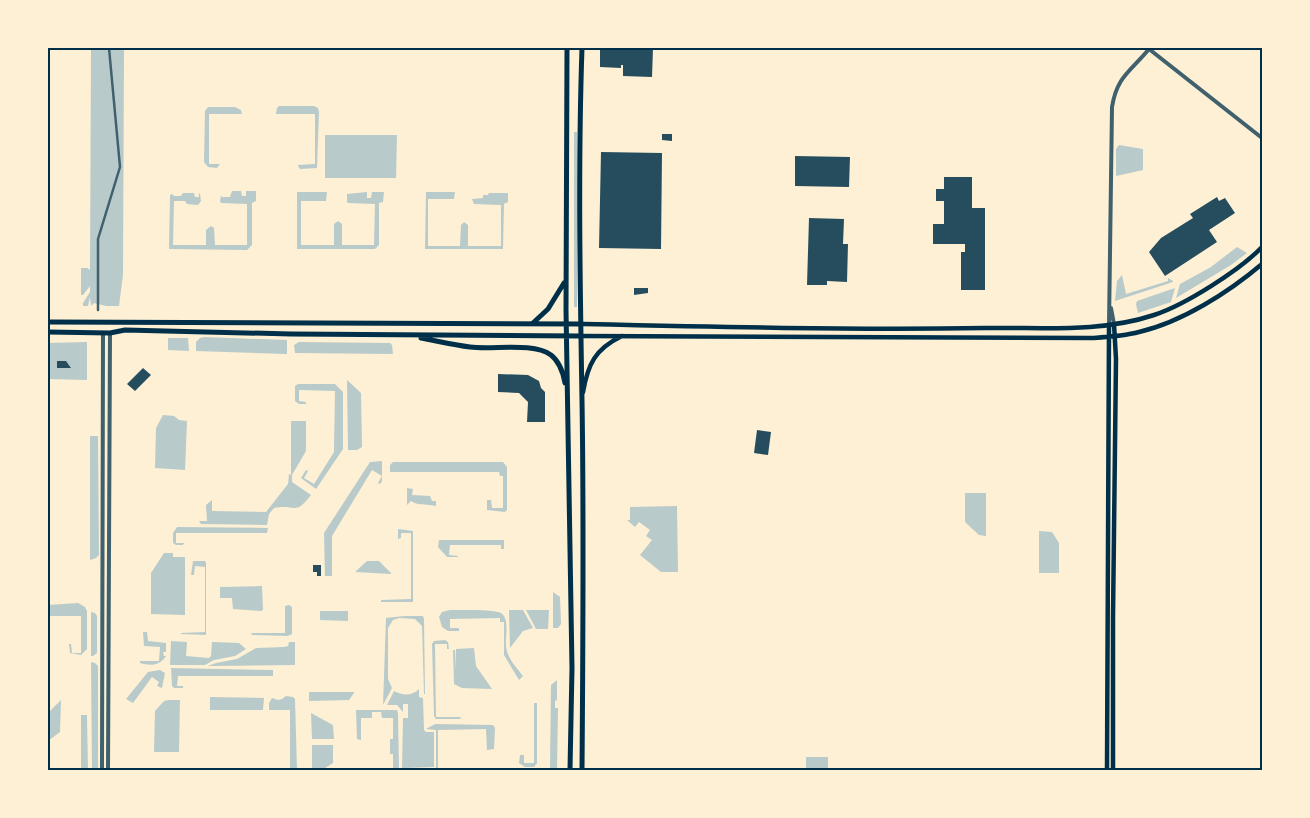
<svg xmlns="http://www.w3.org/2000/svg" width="1310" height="818" viewBox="0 0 1310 818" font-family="Merriweather,serif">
  <rect width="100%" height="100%" fill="#fdf0d5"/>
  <!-- green -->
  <path fill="#b9caca" d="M91,48H124L123,275L119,306H106L94,303L91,306L90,297L88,306H83V303L90,292V286L83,295H81V268H87L90,270Z
    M279,106H314L318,108L319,112L317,168L300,169L298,166V165L315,164V114H276L277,108Z
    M208,107H235L241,110L242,114H209V164H220L217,168L208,167L204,162L205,111Z
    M574,132H577V307H574Z
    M325,135H397L396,178H325Z
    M1119,145L1143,149V170L1116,176V149Z
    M232,191H241L242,196H246V191H256V201L252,203V245L247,250L169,249L170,195L172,194L174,196H181L183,193H194L195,197H199V193L200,194L201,201L198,205L187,204L185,201H174L173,245H206V230L211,226L214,228L215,245H247V204L221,203L220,201L221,195L222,197H230Z
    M297,192H327L326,201H301V245H334V224L338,221L342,224V245H374L375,204L348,203L347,202V194L367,192V198H371L372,192H384L383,202L379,203V245L375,249H297Z
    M426,192H455L454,199H428V246H460L461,225L464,222L468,225V246H501V205L474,204L472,199L483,198V195H488L489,193H508V202L504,204L503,249H425Z
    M1237,247L1247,253L1231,265L1176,298L1180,284L1211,267Z
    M1122,275L1126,294L1168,281V278L1173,281V282L1115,301L1117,281Z
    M1175,288L1171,302L1138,313L1136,304L1137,301Z
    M204,337L287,340V354L196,351V342L200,338Z
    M168,338H188L189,351L168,350Z
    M87,342V380L48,379V343Z
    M299,342L390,343L392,345L393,354L295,353L294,345Z
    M347,380L361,393L362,447L357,450H348Z
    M298,384H335L343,392V449L316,489L301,478L306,470L308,471L304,478L314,484L334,452L335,391L299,390V401L306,402V404H299L295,401V386Z
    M163,415L174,416L179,420L187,421L185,470L155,468L156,428Z
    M291,421H306V451L292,475V482L311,495C295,516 296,504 274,508L269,514L267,525L201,524L199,521H207L206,505L212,500V511L266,512L288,484L289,474L291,475Z
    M90,436H98L99,555L96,558L90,560Z
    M382,461V481L380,484L378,483L382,476L372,470L332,536V576H325L324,533L370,462Z
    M393,462H503L507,467V510L505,512L487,510V500H491L492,508H503V476H500L499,472H390V465Z
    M407,488L413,489L412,495L430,496L432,501H436V506C428,504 417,506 411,501L407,505Z
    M965,493H986V536L979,535L965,522Z
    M677,506L678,572H661L640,555L652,540L646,536L650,530L639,522L635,527L627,520H630V507Z
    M177,527L268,528L267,533H176V543H184L183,545H176L173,543V533Z
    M398,529L413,531V602H381V600L411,599V533H401V538L398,539Z
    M1039,531L1052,532L1059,543V573H1039Z
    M439,540H504V549H501V545H450L449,555L458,556V557H447L438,547Z
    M164,553H173V557H185V615L151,614V573Z
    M193,561H205L206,563V635L181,634V633L205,632V567L195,566L194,575H191Z
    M367,561H379L392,574L355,572Z
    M262,586L263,610L261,611L233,609L232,598H220V587Z
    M553,592L560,597L561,624L558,628H553Z
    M78,603L85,607L87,611V649L81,655L70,653L69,644H71L72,653H81V616H48V605Z
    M289,605L292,607V634L288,636L252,635L251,633H285V606Z
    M450,610C460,610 494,609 501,613C510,619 505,637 506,646C507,658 516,667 523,676L519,680L504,655V622H500V618L450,619V628H459V631H448L442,627L439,617L442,612Z
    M509,610H523L533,628L523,631L510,648Z
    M526,610H549L548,629H536Z
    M320,611H348V621L320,620Z
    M91,612L95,613L97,616V653L93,656H91Z
    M405,616H423L424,619L425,694H424L422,626L415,619L399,618L393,620L388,628V679L392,688L383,705L386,618Z
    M143,632H147L148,641L166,643V652H163L164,656H166C160,666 150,666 140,663V661H159L160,647L144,646Z
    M445,640L448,642L449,649H447V644H435L436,717H461L460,719H436L434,716L432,644L434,641Z
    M171,641L187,642L186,656L209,658L211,656L212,642L239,643L246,649L235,656L214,660L205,665H170Z
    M289,642H295V665L208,666L216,663L237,659L256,648L284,647L288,646Z
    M474,648L476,666L492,689L462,688L454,684L453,650H455L456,670V649Z
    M91,662L95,663L98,666V770H92Z
    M171,668L273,670V676H178L177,686H183V688H174L172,686Z
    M160,670L165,673L162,688L157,686L159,682L152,677L133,703L126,699L148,672Z
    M557,680V700L555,701V708H558L557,770H550L551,685Z
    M419,689V697L423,698L424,730L426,732H434V767L404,768L402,770L403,718H408V704H403V712L397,705H387L394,691C403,696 412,696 419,689Z
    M309,692H354V693L349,700L309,701Z
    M286,696L293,697L295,699L297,770H290V710H269V703L272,698L278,700L282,699Z
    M210,697L264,698L263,710H210Z
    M61,700L60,732L48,741V713Z
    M169,700H180L179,752H154L155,711L164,701Z
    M534,703H537V763L534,767H525L519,763L520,755H524V763H534Z
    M356,710H397L398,713L399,770H393V754H390V739H393V718H382L381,712H372V718H361V740L357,739Z
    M311,713L333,725L334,739H312Z
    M81,715H87V718L88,770H81Z
    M435,724L493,725L495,728L494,749L487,750L486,729L438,730V770H405L436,769V730L426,729Z
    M312,745H333V763L322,770H312Z
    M806,757H828V770H806Z"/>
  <!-- building -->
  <path fill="#264d5e" d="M600,48H653L652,77L623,76V65H621V68L600,67Z
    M662,134H672V141L662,140Z
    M601,152L662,153L661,249L599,248Z
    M795,156L850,157L849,187L795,186Z
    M944,177H972V208H985V290H961V252H965V244H933V224H944V201H936V189H944Z
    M1217,197L1219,201L1225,198L1235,213L1209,230L1217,242L1165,276L1149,252L1161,238L1193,218L1190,214Z
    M809,218L844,219L843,244H848L847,282L827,281V285H807Z
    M634,288H648V293L634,295Z
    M57,361H66L71,368H57Z
    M143,368L151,375L135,391L127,384Z
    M498,374L528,375L539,381L541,388L545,392V422H527L528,402L519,393L498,392Z
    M757,430L771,432L768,455L754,453Z
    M313,565H321V576H317V572H313Z"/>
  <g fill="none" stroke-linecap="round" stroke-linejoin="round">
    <!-- pedestrian -->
    <path stroke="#3f606c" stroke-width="2.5" d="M98,310V239L120,167L109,48"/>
    <!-- tertiary -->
    <path stroke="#3f606c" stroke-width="4" d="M1149,49L1262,138
      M1111,308L1114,324
      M1109,325L1112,107C1117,76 1131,71 1149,49
      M102,770L103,333
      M108,770L110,333"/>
    <!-- secondary -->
    <path stroke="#003049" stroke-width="4.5" d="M581,324C716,327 850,330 985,328C1042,327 1100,333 1154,315C1185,305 1240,270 1262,247
      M580,336L1093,338C1108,337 1124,336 1139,332C1182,322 1229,292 1262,264
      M583,392C588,364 595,349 622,336
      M1107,770L1109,325
      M1113,770V618L1116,359L1114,324"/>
    <!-- primary -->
    <path stroke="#003049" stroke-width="5" d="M567,48L566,310L572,668L570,770
      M582,48C578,165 580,282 582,400C584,523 583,647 582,770
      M48,322L581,324
      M533,323L548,309L564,283
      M48,332L110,333L125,330L291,334L580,336
      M421,338C437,341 454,345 470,347C493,350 533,342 551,355C560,362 563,372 565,383"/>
  </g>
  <!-- border -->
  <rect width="1310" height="818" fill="none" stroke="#fdf0d5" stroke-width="98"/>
  <rect x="49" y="49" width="1212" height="720" fill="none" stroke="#003049" stroke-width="2"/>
</svg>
